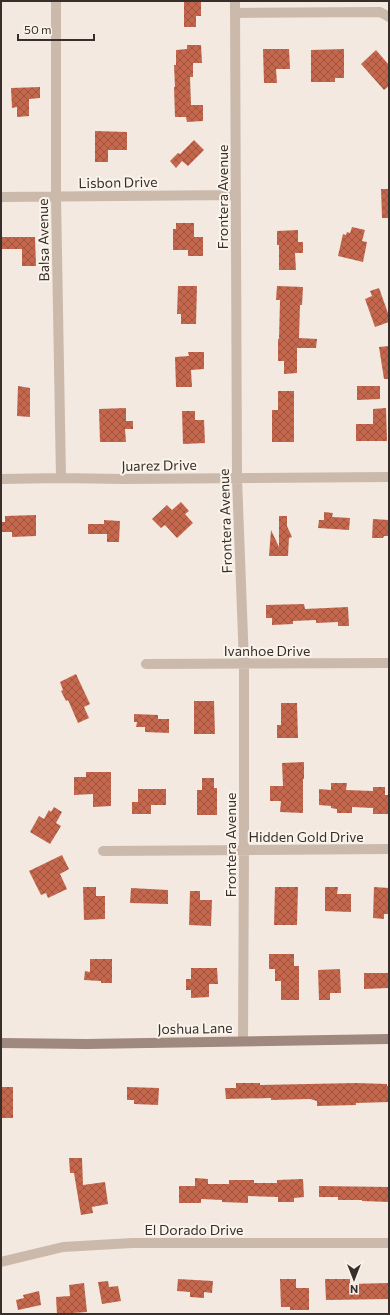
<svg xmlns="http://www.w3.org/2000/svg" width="390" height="1315" viewBox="0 0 390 1315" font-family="Commissioner,sans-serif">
  <defs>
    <pattern id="building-cross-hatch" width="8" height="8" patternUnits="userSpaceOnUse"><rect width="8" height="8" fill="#c4674d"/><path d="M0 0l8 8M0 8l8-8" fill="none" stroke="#a05540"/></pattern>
  </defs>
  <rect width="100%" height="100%" fill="#f3e9e0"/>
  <!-- building -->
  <path fill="url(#building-cross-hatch)" d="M184,1H201V16H196V27H184Z
    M187,45H201L202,63H193V77H190L191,105H203V121L187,122L186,117H175L174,87H175L174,65H176V50L187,49Z
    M263,49H289L290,69H276L277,83H264Z
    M344,49V78H335V82H311V50Z
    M376,50L389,65V86L384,90L361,64Z
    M40,87V98L29,99V116L17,117V107L12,108L11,88Z
    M95,131L127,132V150H108V162H95Z
    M194,140L204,150L188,166L182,161L176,168L170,161L178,153L180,154Z
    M381,189H389V218H382Z
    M176,223H194V237H203V256H188V250H173V229H176Z
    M352,227L365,230L362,241L367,242L363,262L338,256L343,234L346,235L347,232L350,233Z
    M298,230V242H303V253H295L296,270H279V245H277V231Z
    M1,237H35L36,266H22V249H1Z
    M178,286H197L196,324H181V314H177Z
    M277,286L303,287L302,305H300L299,338L317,339L316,348H297V373L284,374V361H278V339H279L280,300H276Z
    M379,288L389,316V322L375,327L365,299L372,296L370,291Z
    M389,346V379H384L379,347Z
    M188,352H204V369L191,370L192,387H176L175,357L189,356Z
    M18,386L30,388V417L17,416Z
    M357,386H380V399L357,400Z
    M278,391H294V442H272V410H278Z
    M126,408V421H133V429H125L126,442H100L99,409Z
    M386,408L387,441H356V424H373V409Z
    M182,411H195V420H204L205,443L183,444Z
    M181,502L189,511L185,514L193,523L177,538L165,525L161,528L152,519L167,505L172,510Z
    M324,512L333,513L332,517L350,518L349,530L318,528L319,520H324Z
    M36,515V536L12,537V532H1V522H5V516Z
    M279,516H287V526L292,537L289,538L288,556H269L271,530L279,547Z
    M373,519L389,520V536H384L383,538H372Z
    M104,520L120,521L119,542H107V534H88V524H104Z
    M304,604L305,609L348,607L349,626H338V622L316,623V620L293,621V624L272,625V618H266V605Z
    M76,674L90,704L84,707L89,718L78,723L68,700L66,701L61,691L63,690L60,682Z
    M194,701H214L215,734H194Z
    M281,703H297L298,738H277V725H281Z
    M134,714L158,715V719H169V733L145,732V727H136L137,722H134Z
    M304,762V779H303V813L280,812L281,801H270V786H283L282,763Z
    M86,772H111V806L93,807V794L74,795V777H86Z
    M202,778H214V788H217V815H197V790H202Z
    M331,783H347L346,790L373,791V787H385V795H389V814H373V808L352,807V813H337V809L331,808V806L319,805V789L331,790Z
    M138,789H166V805H151V814H132V802H138Z
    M54,807L62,812L56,823L61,826L50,844L30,832L39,816L44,819L49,810L51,812Z
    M62,855L69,869L60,874L67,889L48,898L46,893L41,895L29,871Z
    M83,887H96V896H105V919L84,920Z
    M275,887H298L297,925H274Z
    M325,887H338L337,894H351V912L325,911Z
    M374,887L389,888V914H384V919L373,918Z
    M131,888L168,890V904L130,903Z
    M190,891H200V900H212L211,926L189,925Z
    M269,954H294V966H299V1000H281V981H275V969H269Z
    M90,959H112V983H101V981L84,980L85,971L90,972Z
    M191,968H217L218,984H209V997L191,998V990H186V979H191Z
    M340,969L341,993H330V1000H319L318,970Z
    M364,973H389V988L364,989Z
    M236,1083H260V1085L356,1083L387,1084V1086H389V1102L356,1103V1105L317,1106V1101L310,1099L271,1100V1098L226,1099L225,1088H236Z
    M1,1087H13V1118H2Z
    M127,1087L159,1088L158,1105L134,1104V1100H127Z
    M69,1158H82L83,1185L105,1182L108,1204L92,1207L93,1213L81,1215L74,1173H70Z
    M195,1178L208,1179V1184H229V1180H254V1183H277V1180L303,1179L304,1197L294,1198V1202H278V1197L248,1196V1203L222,1202V1200L201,1199V1203H179V1186H195Z
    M319,1186L389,1187V1202L362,1201V1200H338V1197H319Z
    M178,1279L213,1281L212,1293L204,1292V1298L190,1297V1292L177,1291Z
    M280,1279H296V1288H309V1310H290V1307H281Z
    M325,1279H350V1284L388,1283L389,1299L326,1300Z
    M108,1281L109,1287L118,1286L121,1301L102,1304L98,1282Z
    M84,1283L87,1312L57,1314L56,1297L70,1296L69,1285Z
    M39,1291L41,1305L18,1310L16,1300L24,1298L23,1295Z"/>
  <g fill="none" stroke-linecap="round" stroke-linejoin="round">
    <!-- street -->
    <path stroke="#cbb9ab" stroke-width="10" d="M56,1V197L61,478
      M235,1L237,478L244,664V850L243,1041
      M235,13L380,12L389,17
      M1,197L236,195
      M1,479L61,478L123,479L389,477
      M146,664L389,663
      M103,851L389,849
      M1,1262L63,1247L132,1243H389"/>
    <!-- secondary -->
    <path stroke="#9f887d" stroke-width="10" d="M1,1043L86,1044L389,1039"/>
  </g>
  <g text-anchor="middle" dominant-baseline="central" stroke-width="4" stroke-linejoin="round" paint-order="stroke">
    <!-- street labels -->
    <g font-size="14" fill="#392f2a" stroke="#faf4ec">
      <text transform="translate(118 182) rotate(-1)">Lisbon Drive</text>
      <text transform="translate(222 197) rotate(-90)">Frontera Avenue</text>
      <text transform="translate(43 240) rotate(-91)">Balsa Avenue</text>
      <text transform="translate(159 465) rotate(-1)">Juarez Drive</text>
      <text transform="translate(225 521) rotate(-92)">Frontera Avenue</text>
      <text x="267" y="650">Ivanhoe Drive</text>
      <text x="306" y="836">Hidden Gold Drive</text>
      <text transform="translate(230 845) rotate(-90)">Frontera Avenue</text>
      <text transform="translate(195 1028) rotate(-1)">Joshua Lane</text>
      <text x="194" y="1229">El Dorado Drive</text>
    </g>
  </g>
  <!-- border -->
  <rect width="390" height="1315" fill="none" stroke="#392f2a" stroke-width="4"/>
  <!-- north arrow -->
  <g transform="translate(354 1279) rotate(180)" stroke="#faf4ec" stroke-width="3" paint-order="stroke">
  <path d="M0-3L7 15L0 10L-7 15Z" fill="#392f2a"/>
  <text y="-6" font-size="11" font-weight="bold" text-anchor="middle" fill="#392f2a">N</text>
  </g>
  <!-- scale -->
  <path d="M18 34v6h76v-6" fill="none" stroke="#392f2a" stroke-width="2"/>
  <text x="24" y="34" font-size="12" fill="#392f2a" stroke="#faf4ec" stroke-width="3" paint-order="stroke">50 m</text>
</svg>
